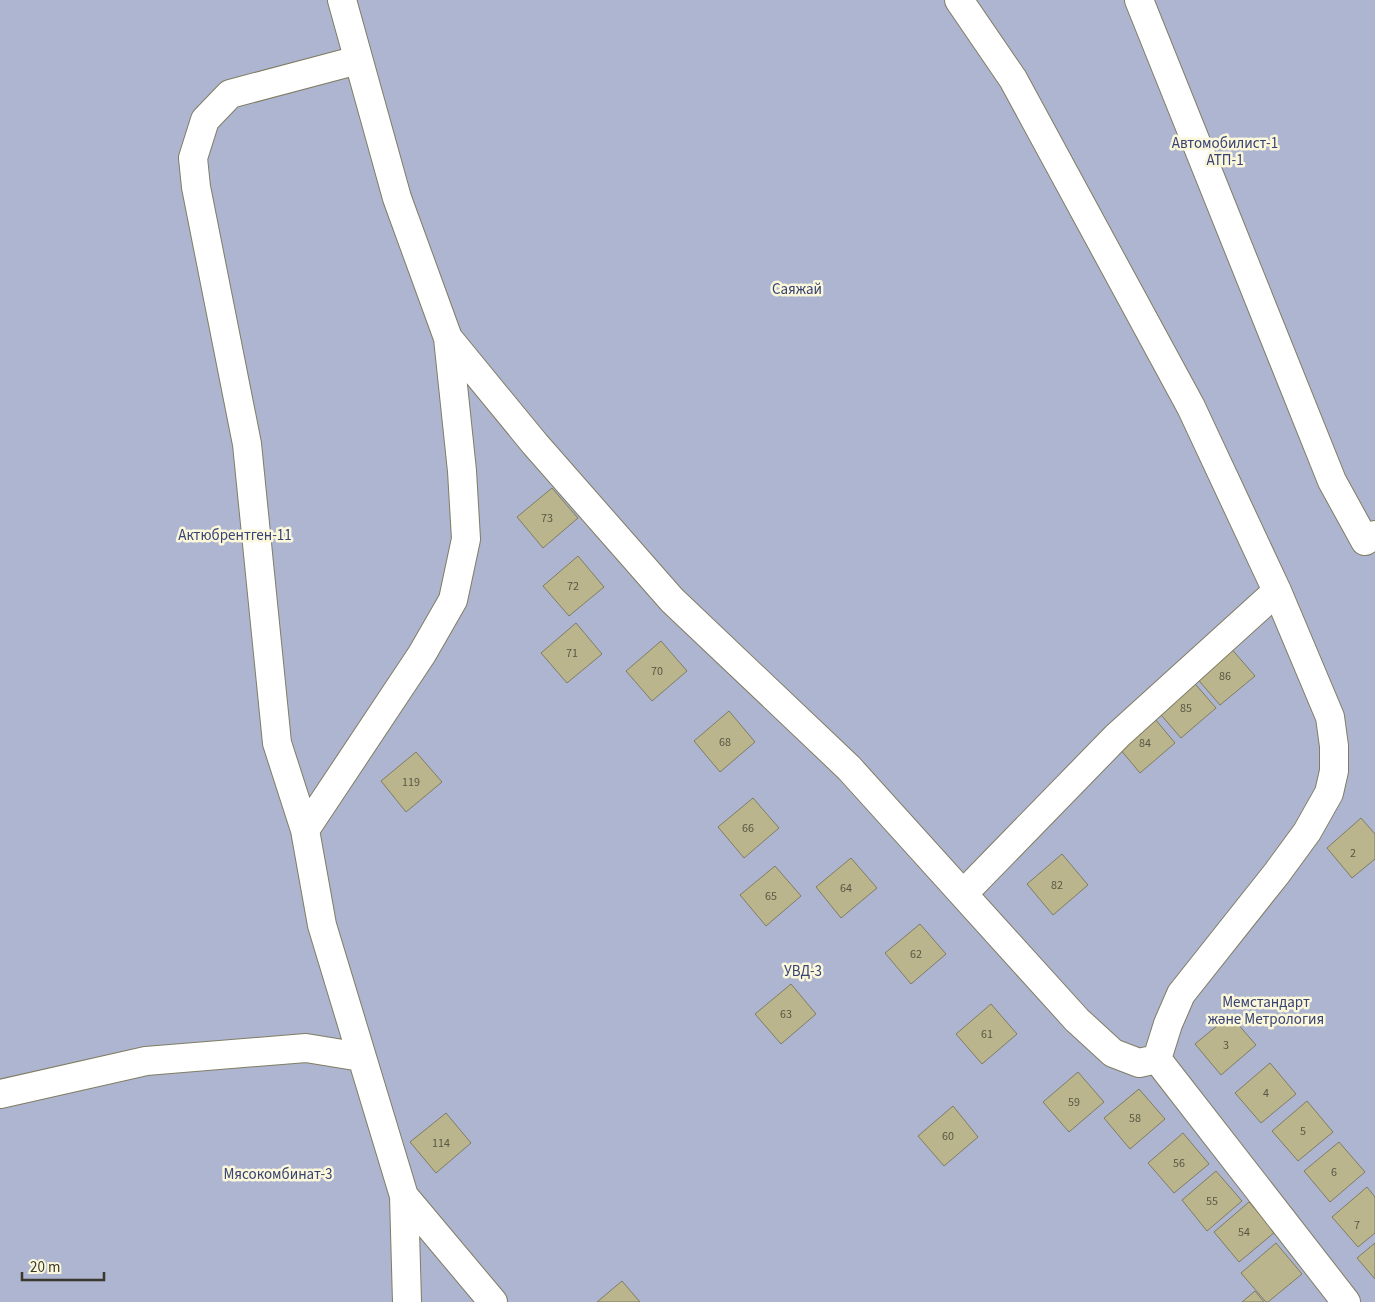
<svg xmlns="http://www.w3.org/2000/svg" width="1375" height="1302" viewBox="0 0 1375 1302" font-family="'Source Sans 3',sans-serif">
  <rect width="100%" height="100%" fill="#edeace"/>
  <!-- green -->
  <path fill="#adb5d0" d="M0,0H1375V1302H0Z"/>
  <!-- building -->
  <path fill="#bab58c" stroke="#7f7c62" d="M552,488L578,518L543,548L517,517Z
    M578,556L604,587L569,616L543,586Z
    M576,623L602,654L567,683L541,653Z
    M661,641L687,671L652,701L626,671Z
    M1229,646L1255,676L1220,705L1194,675Z
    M1190,678L1216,708L1181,738L1155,708Z
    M729,711L755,742L720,772L694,741Z
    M1150,713L1175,743L1140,773L1115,743Z
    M416,752L442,782L406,812L381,781Z
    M753,798L779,828L744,858L718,827Z
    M1361,818L1375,834V859L1352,878L1327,848Z
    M1062,854L1088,885L1053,915L1027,884Z
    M851,858L877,888L841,918L816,887Z
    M775,866L801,896L766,926L740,895Z
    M920,924L946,954L911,984L885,953Z
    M791,984L816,1014L781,1044L755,1014Z
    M991,1004L1017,1034L982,1064L956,1034Z
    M1230,1015L1256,1045L1221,1075L1195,1044Z
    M1270,1063L1296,1094L1261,1123L1235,1093Z
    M1078,1072L1104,1102L1069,1132L1043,1102Z
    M1139,1089L1165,1119L1130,1149L1104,1118Z
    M1307,1101L1333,1132L1298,1161L1272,1131Z
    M953,1106L978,1137L944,1166L918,1136Z
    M446,1113L471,1143L436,1173L410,1142Z
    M1183,1133L1209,1164L1174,1193L1148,1163Z
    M1339,1142L1365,1172L1330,1202L1304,1171Z
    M1216,1171L1242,1201L1207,1231L1182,1200Z
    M1367,1187L1375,1197V1233L1358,1247L1332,1217Z
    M1249,1202L1275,1232L1239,1262L1214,1232Z
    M1276,1243L1302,1274L1268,1302H1266L1241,1273Z
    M1375,1243V1279L1357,1258Z
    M622,1281L640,1302H597Z
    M1255,1291L1264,1302H1242Z"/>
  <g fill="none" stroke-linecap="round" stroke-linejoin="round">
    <defs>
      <path id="minor" d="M342,0L397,198L448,338L462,471L466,539L453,600L422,654L305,830L322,925L404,1196L407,1302
        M959,0L1013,79L1191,407L1277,591L1330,717L1334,746V771L1329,793L1307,832L1277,873L1181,994L1168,1024L1157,1059
        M1139,0L1332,481L1365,541L1375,535
        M448,338L535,444L672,600L849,768L1077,1020L1113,1053L1139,1063L1157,1059
        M305,830L277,743L247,444L196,187L193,158L205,120L230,94L358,60
        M964,893L1117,736L1277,591
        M1157,1059L1346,1302
        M0,1094L146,1061L306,1048L361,1057
        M404,1196L493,1302"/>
    </defs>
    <!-- minor casing -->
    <use href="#minor" stroke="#807d63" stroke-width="30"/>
    <!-- minor -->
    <use href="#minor" stroke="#fff" stroke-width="28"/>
  </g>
  <g text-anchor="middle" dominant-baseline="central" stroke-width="5" stroke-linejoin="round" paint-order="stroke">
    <!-- number labels -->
    <g font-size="12" fill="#595745">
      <text x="547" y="518">73</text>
      <text x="573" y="586">72</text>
      <text x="572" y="653">71</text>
      <text x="657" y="671">70</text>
      <text x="1225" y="676">86</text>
      <text x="1186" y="708">85</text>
      <text x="725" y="742">68</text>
      <text x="1145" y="743">84</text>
      <text x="411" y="782">119</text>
      <text x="748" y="828">66</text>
      <text x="1353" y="853">2</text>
      <text x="1057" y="885">82</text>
      <text x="846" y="888">64</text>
      <text x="771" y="896">65</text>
      <text x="916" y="954">62</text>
      <text x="786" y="1014">63</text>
      <text x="987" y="1034">61</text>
      <text x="1226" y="1045">3</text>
      <text x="1266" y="1093">4</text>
      <text x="1074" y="1102">59</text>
      <text x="1135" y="1118">58</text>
      <text x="1303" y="1131">5</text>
      <text x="948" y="1136">60</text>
      <text x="441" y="1143">114</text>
      <text x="1179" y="1163">56</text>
      <text x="1334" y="1172">6</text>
      <text x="1212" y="1201">55</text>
      <text x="1357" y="1225">7</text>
      <text x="1244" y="1232">54</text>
    </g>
    <!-- park labels -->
    <g font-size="15" fill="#384274" stroke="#faf7db">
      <text x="1225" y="143">Автомобилист-1<tspan x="1225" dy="17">АТП-1</tspan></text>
      <text x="797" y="289">Саяжай</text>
      <text x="235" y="535">Актюбрентген-11</text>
      <text x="803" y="971">УВД-3</text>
      <text x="1266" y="1002">Мемстандарт<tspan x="1266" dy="17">және Метрология</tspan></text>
      <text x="278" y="1174">Мясокомбинат-3</text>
    </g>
  </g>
  <!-- scale -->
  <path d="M22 1272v8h82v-8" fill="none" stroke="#39382d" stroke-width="2.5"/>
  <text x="30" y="1272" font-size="15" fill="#39382d" stroke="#faf7db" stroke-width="4" paint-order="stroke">20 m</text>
</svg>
